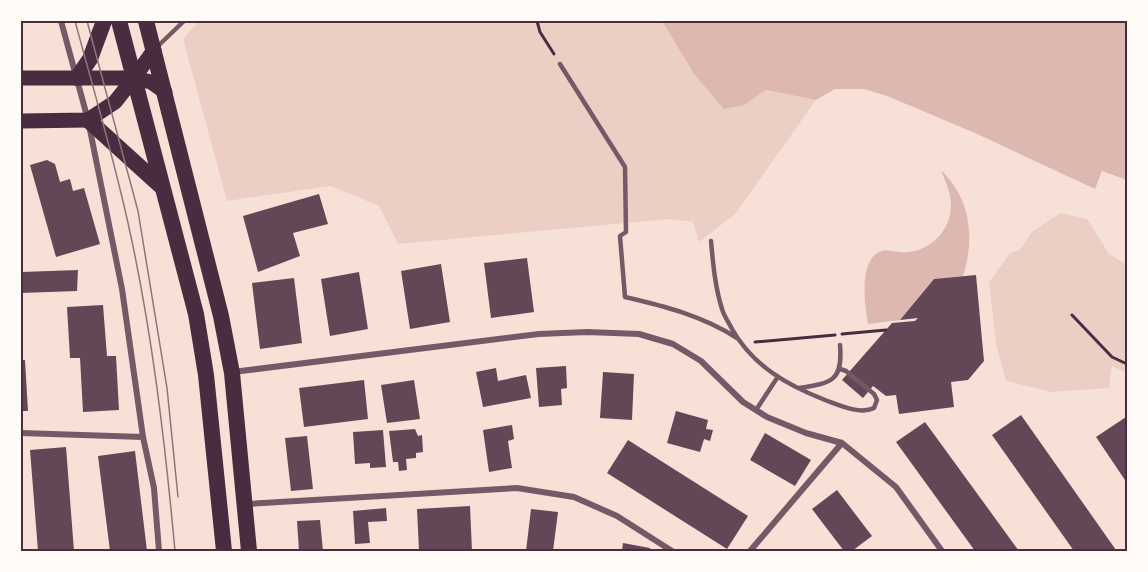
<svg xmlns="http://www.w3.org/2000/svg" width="1148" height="572" viewBox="0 0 1148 572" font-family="Quicksand,sans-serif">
  <rect width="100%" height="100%" fill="#f7e1d7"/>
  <!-- green -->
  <path fill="#ebcfc5" d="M199,21H662L694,74L744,105L766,90L816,100L735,214L699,242L693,222L669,219L398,244L379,206L331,186L227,201L183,39Z
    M1060,213L1087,219L1109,254L1127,264V373L1112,366L1109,388L1051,392L1006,381L996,344L989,282L1010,253L1020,250L1032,232Z"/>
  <!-- water -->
  <path fill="#dcb8b0" d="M662,21H1127V180L1102,171L1095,189L975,133L887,96L864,89H835L816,100L766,90L744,105L724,109L694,74Z
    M941,170C971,199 975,238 963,276L934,279L900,320L868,324C865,306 859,265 877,253C887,247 899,254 909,252C932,249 951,230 951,205C951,193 945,181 941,170Z"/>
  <!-- building -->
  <path fill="#644757" d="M47,160L55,164L60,182L70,179L73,191L84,188L100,244L56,257L30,165Z
    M319,194L328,224L293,233L300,256L258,272L243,216Z
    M527,258L534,312L491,318L484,263Z
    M441,264L450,322L410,329L401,271Z
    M78,270L77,291L21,293V272Z
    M359,272L368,329L330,336L321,279Z
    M976,275L984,361L968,380L951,382L954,407L899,414L896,395L886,396L873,386L863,398L842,380L892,323L915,321L918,318L900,320L934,279Z
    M294,278L302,343L260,349L252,283Z
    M103,305L107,356H116L119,410L83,412L80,358H70L67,307Z
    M21,360H25L28,411H21Z
    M566,366L567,388L561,389L562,405L539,407L536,368Z
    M496,368L498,381L526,375L531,398L483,407L476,372Z
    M603,372L634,374L632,420L600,418Z
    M364,380L368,419L304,427L299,388Z
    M414,380L420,419L387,423L381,385Z
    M676,411L708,420L706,429L713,430L710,441L704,439L700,452L667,443Z
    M1021,415L1116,550L1114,551H1074L992,435Z
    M1126,417L1127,419V483L1096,437Z
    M925,422L1019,551H975L896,442Z
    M512,425L514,439L508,441L512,468L489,472L483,430Z
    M415,429L418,436L422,435L423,452L416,453V458L406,459L407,470L399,471L398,462H393L389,431Z
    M383,430L386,467L370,468V463L355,464L353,432Z
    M765,433L811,460L795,486L750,460Z
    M307,436L313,489L291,491L285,438Z
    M628,440L748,516L727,549L607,473Z
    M66,447L74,551H38L30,450Z
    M135,451L147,551H110L98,456Z
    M837,490L872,536L852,551H844L812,509Z
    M470,506L472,551H419L417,509Z
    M386,508L387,521L368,522L370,543L355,544L353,511Z
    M531,509L558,512L553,551H526Z
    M320,520L323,551H299L297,521Z
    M623,543L650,548V551H622Z"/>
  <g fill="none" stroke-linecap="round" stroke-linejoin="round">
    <!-- path -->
    <path stroke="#4a2c40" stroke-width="3" d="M537,21L540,32L554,54
      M1072,315L1112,357L1127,364
      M842,334L886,330
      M755,342L835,335"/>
    <!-- service -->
    <path stroke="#755966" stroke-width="4.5" d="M158,46L184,21
      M560,64L625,167L626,232L620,236L625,297C664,306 703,316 737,338
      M711,241C713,263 715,287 722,309C724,316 729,323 732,329C753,366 787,385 825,400C839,405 860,415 874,408L877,400L874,394L846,371L840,369
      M799,388C832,383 843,381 840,345
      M756,410L777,378"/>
    <!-- minor -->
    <path stroke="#755966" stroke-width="6" d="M61,21L88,120L122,289L143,437L154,488L159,551
      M233,372L539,334L587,332L639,334L673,344L701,361L743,402L767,417L806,433L842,443L896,487L942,551
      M21,433L143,437
      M247,504L517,488L574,497L617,516L672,551
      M750,551L842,443"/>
    <!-- primary -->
    <path stroke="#4a2c40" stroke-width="15" d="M21,78H134L151,82L165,92
      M21,121L88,120L115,102L134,78L154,50"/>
    <!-- trunk -->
    <path stroke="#4a2c40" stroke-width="16" d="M119,21L196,314L206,375L224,551
      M146,21L221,316L232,373L249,551
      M77,78L90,59L104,21
      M88,120L163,188"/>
    <!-- tram -->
    <path stroke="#8f747c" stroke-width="1.5" d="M75,21C93,88 113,155 128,223C152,330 165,442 175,551
      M87,21L138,211L167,388L178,497"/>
  </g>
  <!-- border -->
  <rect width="1148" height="572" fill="none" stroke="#fffaf5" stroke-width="45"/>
  <rect x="22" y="22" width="1104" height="528" fill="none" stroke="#4a2c40" stroke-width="2"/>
</svg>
